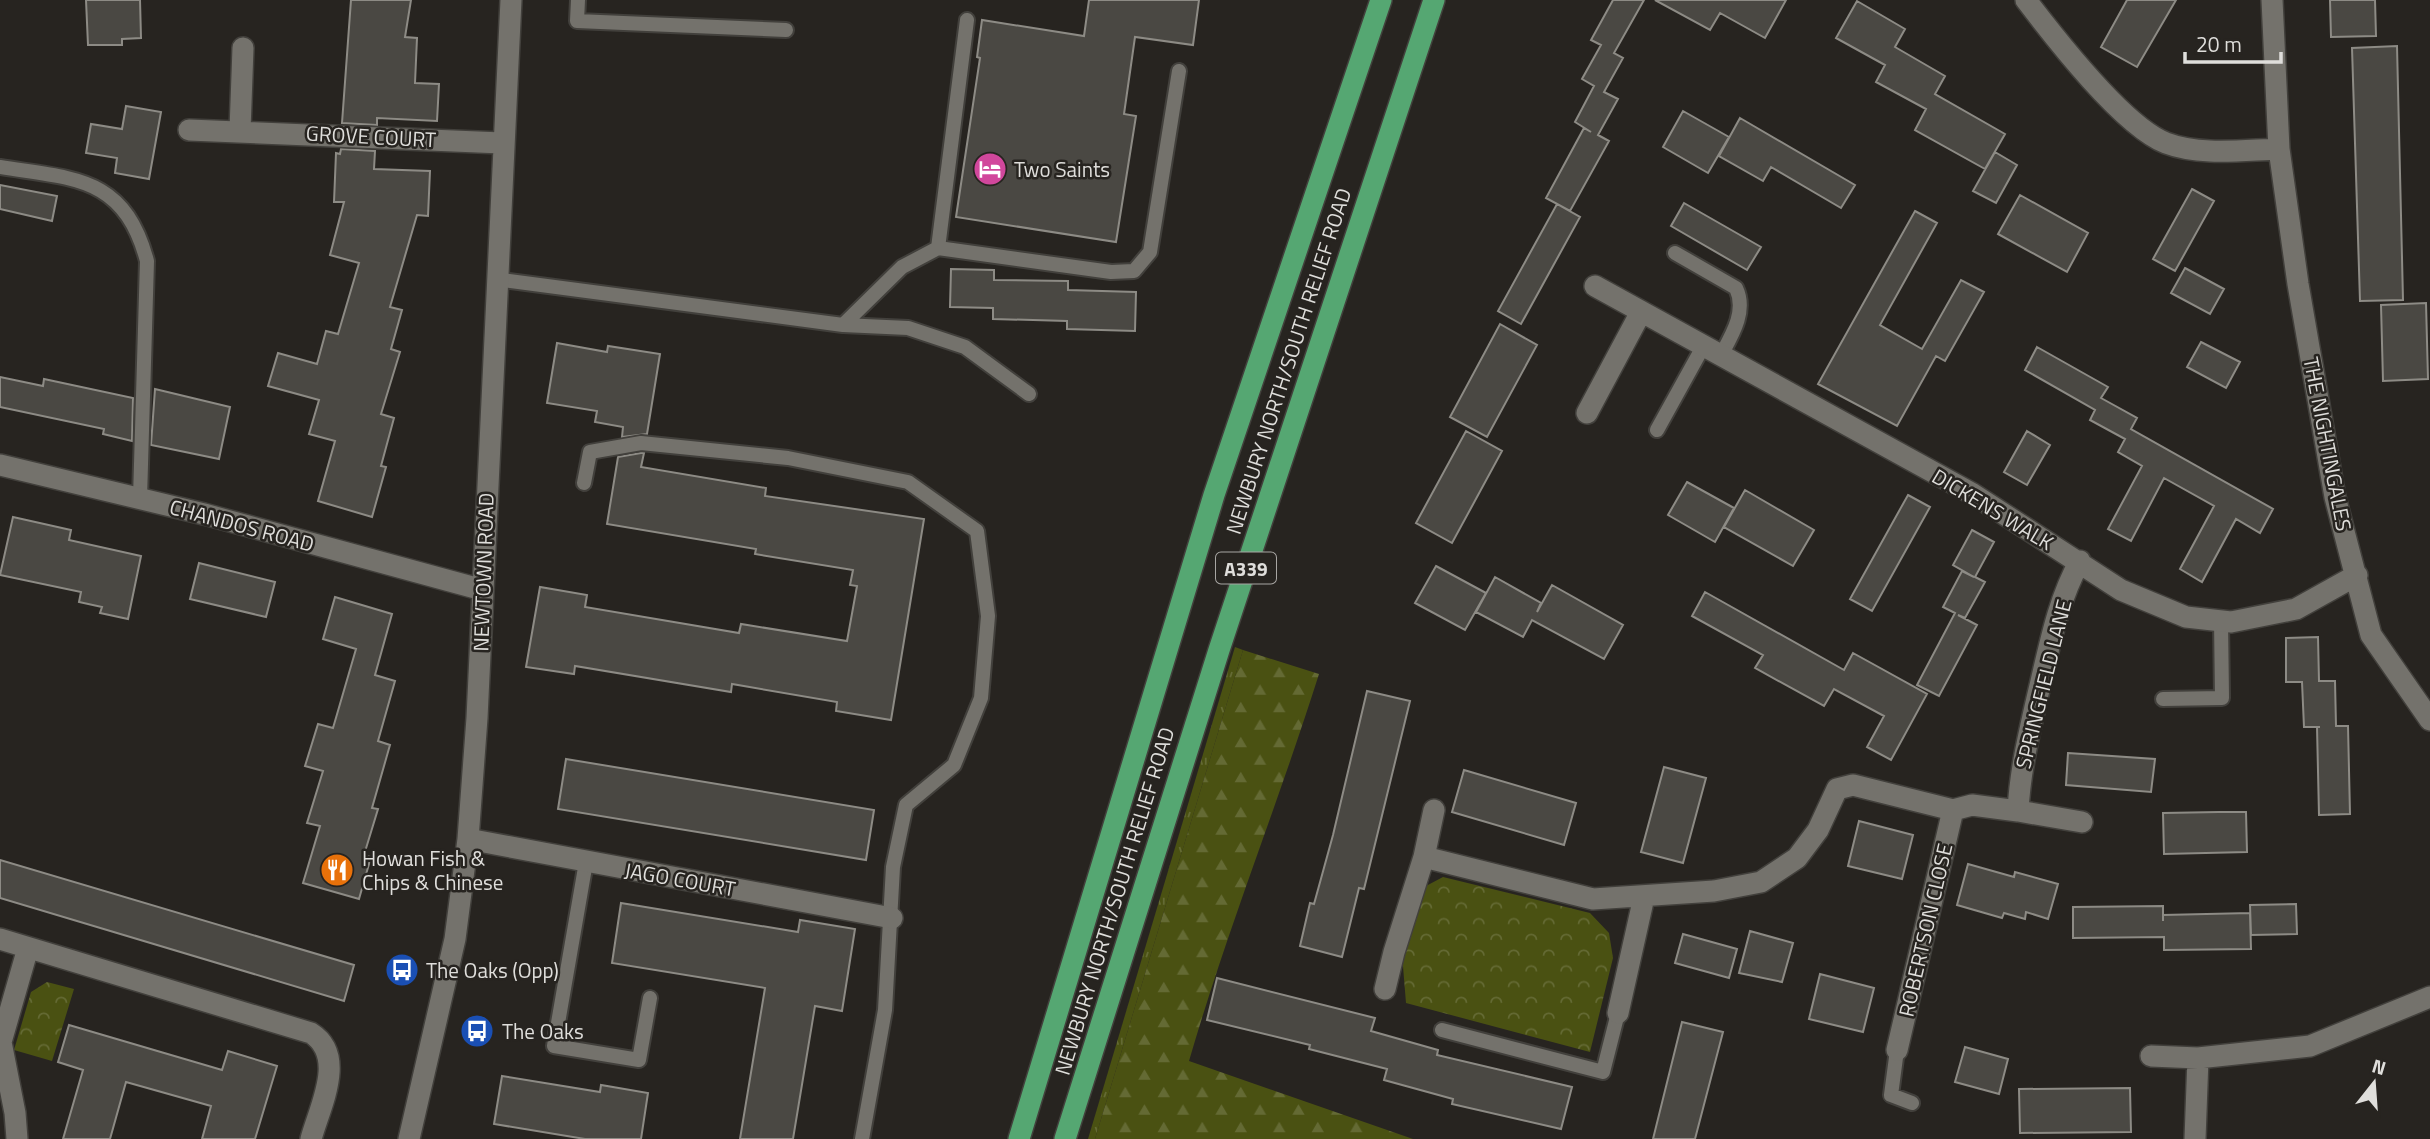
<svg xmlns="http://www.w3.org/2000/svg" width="2430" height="1139" viewBox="0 0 2430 1139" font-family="'Titillium Web',sans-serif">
  <defs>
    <pattern id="grass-tufts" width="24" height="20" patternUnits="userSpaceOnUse" patternTransform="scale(1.75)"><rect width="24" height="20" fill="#4a5112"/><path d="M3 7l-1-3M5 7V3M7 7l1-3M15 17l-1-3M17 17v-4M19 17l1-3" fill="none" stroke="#646a34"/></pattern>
    <pattern id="forest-firs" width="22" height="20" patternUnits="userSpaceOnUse" patternTransform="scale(1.75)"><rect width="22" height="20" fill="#4a5112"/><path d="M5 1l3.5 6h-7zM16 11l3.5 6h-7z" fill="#646a34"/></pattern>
    <pattern id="park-crowns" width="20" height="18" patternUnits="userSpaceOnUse" patternTransform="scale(1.75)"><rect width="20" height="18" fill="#4a5112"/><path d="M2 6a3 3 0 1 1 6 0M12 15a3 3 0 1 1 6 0" fill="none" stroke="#646a34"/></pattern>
  </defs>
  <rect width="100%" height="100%" fill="#272420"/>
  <!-- grass -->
  <path fill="url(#grass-tufts)" d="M1235,647L1243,650L1095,1139H1088Z"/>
  <!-- forest -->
  <path fill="url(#forest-firs)" d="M1243,650L1319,674C1278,804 1227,930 1189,1061L1413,1139H1095Z"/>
  <!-- park -->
  <path fill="url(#park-crowns)" d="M1443,877L1590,913L1609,933L1613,958L1590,1052L1406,1003L1402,954L1426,886Z
    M47,982L74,989L52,1061L14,1050L31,992Z"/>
  <!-- building -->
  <path fill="#4a4843" stroke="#8d8b85" stroke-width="2" d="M86,0H140L141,38L122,39V45H88Z
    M351,0H411L405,37L417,38L415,83L439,84L437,121L377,118V125L342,123Z
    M1089,0H1199L1193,45L1135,37L1124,114L1136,116L1116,242L956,217L980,58L977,57L982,20L1084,36Z
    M1613,0H1644L1614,53L1623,58L1604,92L1618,99L1598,135L1609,141L1570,211L1546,198L1584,128L1591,132L1575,122L1594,86L1582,79L1601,45L1591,40Z
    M1655,0H1786L1765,38L1720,13L1710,30Z
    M2127,0H2176L2137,67L2101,47Z
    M2330,0H2375L2376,36L2331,37Z
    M1857,1L1905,29L1895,47L1945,76L1935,94L2005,134L1985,169L1915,130L1926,109L1876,82L1885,65L1836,38Z
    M2397,46L2403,300L2360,301L2352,48Z
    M126,106L161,112L149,179L115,173L117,158L86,153L91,124L122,129Z
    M1683,111L1729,137L1708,173L1663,147Z
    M1740,118L1855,185L1841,208L1771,167L1763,181L1719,156Z
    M341,149L375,151L374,169L430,171L428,216L417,215L390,307L402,310L391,349L400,352L381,414L394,418L381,466L386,467L372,517L318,501L335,441L309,434L319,400L268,386L278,353L317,364L326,331L338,334L359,263L330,255L344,202H334L336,153L340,154Z
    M1995,152L2017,165L1996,203L1973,191Z
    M0,185L57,196L52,221L0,209Z
    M2192,189L2214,201L2175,271L2153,259Z
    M2020,195L2088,233L2067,272L1998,234Z
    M1684,203L1761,247L1747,270L1671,226Z
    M1557,204L1580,217L1521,324L1498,311Z
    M1915,211L1937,223L1880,325L1922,349L1961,280L1984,292L1945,361L1936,356L1897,426L1818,384Z
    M2185,268L2224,289L2210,314L2171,293Z
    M951,269L994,270V280L1068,281V290L1136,292L1135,331L1067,329V321L993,319V308L950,307Z
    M2426,303L2428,379L2383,381L2381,305Z
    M1500,324L1537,345L1487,437L1450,417Z
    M2201,342L2240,362L2226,388L2187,367Z
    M557,343L607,352L608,346L660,354L647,434L622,437L623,427L595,422L597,411L547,403Z
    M2037,347L2108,387L2101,398L2137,418L2131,429L2273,509L2260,533L2236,519L2202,582L2180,569L2214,506L2164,478L2131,541L2108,529L2142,466L2118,452L2125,439L2090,420L2095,410L2025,370Z
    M0,377L43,386L44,379L133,398L132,441L103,434L104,429L0,407Z
    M155,389L230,407L219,459L151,445Z
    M1466,431L1502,451L1452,543L1416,523Z
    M2027,431L2050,445L2027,485L2004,472Z
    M641,453H644L641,467L766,488L765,496L924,519L891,720L836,711L837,702L732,684L731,692L575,666L574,674L526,667L540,587L587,595L585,607L739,633L741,624L847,641L857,586L850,585L853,570L755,554L756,549L607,524L618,457Z
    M1687,482L1734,508L1715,542L1668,515Z
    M1745,490L1814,530L1793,566L1724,527Z
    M1908,495L1930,507L1872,611L1850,599Z
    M13,517L71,530L69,540L141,556L128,619L100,613L102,607L79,602L81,592L0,575Z
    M1972,530L1994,542L1975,577L1985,582L1965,618L1958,615L1977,625L1939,696L1917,685L1955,613L1943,607L1962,571L1974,577L1953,565Z
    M199,563L275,582L266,617L190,599Z
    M1436,566L1486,593L1465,630L1415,603Z
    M1495,577L1541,603L1537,612L1552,585L1623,625L1604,659L1532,620L1523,637L1476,612Z
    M1705,592L1844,670L1853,653L1927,694L1891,760L1867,747L1884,716L1834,689L1824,706L1755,668L1763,655L1692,616Z
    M335,597L392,614L375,675L395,681L378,741L390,745L372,808L378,809L364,855L371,857L359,899L303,883L320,826L307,823L323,771L305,766L318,724L333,728L356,649L323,639Z
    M2318,637L2319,681H2335L2336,726H2348L2350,814L2319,815L2317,727H2320H2304L2302,682H2286V638Z
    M1367,691L1410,701L1364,889L1359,888L1342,957L1300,946L1310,903L1314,904L1333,835Z
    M2068,753L2155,759L2151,792L2066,785Z
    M566,759L874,810L866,860L558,809Z
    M1664,767L1706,778L1683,863L1641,852Z
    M1464,770L1576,803L1564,845L1452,812Z
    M2219,812H2246L2247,852L2164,854L2163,813Z
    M1859,821L1913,835L1902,879L1848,866Z
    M0,860L354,965L344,1001L0,898Z
    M1968,864L2014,877L2015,872L2058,884L2048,919L2026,912L2025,919L2004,913L2002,918L1957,905Z
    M621,903L798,932L800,920L855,929L842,1011L815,1006L793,1139H740L765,988L612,963Z
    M2296,904L2297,934L2251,935L2250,905Z
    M2163,906V921V915L2250,913L2251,949L2164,950V937L2073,938V907Z
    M1750,931L1793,943L1782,982L1739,973Z
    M1683,934L1737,949L1729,978L1675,963Z
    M1820,974L1874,988L1863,1032L1809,1019Z
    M1217,978L1375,1018L1371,1031L1438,1050L1437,1055L1572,1087L1561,1129L1452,1104L1453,1099L1384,1080L1387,1069L1309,1049L1310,1045L1207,1020Z
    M1682,1022L1723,1032L1695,1139H1653Z
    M69,1025L222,1070L228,1051L277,1066L255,1139H202L211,1106L126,1082L110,1139H63L83,1070L58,1062Z
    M1965,1047L2008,1059L1999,1094L1955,1082Z
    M502,1076L600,1092L601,1085L648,1093L641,1139H585L494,1124Z
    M2130,1088L2131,1132L2020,1133L2019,1089Z"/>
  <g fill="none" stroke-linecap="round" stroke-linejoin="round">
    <defs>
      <path id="lane" d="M578,0L577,21L786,30
        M0,167C75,179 124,176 147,261L140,498
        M938,248L1111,272L1134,271L1150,252L1179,71
        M1675,253L1736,288C1747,311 1732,335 1721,355
        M495,279L843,325L908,328L965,347L1029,394
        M843,325L902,267L938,248L967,20
        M1657,430L1704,345
        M584,483L590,452L641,443L788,458L908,482L977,531L988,616L981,698L954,765L906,805L893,867L885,1010L862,1139
        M2163,699L2222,698L2221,620
        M586,862L554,1046L639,1060L650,998
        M1442,1030L1603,1072L1618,1013
        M1897,1050L1891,1095L1912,1103"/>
      <path id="street" d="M2026,0C2055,38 2123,126 2166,143C2200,156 2243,150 2279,149
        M2272,0L2279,149L2298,284L2335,497L2371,635L2430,720
        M189,130L502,143
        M240,130L243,48
        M1595,286L1973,494L2121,590L2186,617L2231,622L2296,609L2357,575
        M1587,413L1641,312
        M0,465L204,514L483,590
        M2018,811L2082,822
        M468,839L892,918
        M1424,857L1434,810
        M0,939L311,1033C347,1056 320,1106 311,1139
        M1385,989L1394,952L1424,857L1593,899L1714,891L1761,882L1797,858L1818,830L1837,789L1853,785L1953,810L1972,805L2018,811C2020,771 2029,733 2038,694C2049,649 2057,602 2080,561
        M1618,1013L1644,897
        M1897,1050L1953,810
        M2151,1056L2198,1058L2310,1046L2430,997
        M17,1139L15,1113L1,1042L28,948
        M409,1139L455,939L468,839L477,718L511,0
        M2195,1139L2198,1058"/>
      <path id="highway" d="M1019,1139L1214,495L1381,0
        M1065,1139L1219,650L1434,0"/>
    </defs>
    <!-- lane casing -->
    <use href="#lane" stroke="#42403c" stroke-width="18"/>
    <!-- street casing -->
    <use href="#street" stroke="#42403c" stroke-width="24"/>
    <!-- highway casing -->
    <use href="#highway" stroke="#42403c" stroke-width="24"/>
    <!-- lane -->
    <use href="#lane" stroke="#74726c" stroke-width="14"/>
    <!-- street -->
    <use href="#street" stroke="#74726c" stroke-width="21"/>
    <!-- highway -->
    <use href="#highway" stroke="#55a772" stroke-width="21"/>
  </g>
  <!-- icons -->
  <defs>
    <symbol id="hotel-disc" viewBox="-11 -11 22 22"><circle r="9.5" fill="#d1479c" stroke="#272420"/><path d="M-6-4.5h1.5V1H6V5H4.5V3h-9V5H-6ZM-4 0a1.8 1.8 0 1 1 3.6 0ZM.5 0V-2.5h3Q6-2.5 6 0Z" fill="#fff"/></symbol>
    <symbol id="restaurant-disc" viewBox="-11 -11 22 22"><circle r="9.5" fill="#e8710a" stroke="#272420"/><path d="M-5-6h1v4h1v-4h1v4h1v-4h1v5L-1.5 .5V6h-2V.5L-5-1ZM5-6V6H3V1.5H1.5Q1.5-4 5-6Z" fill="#fff"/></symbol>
    <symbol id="bus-disc" viewBox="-11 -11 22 22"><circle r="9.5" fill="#1a4fb4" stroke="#272420"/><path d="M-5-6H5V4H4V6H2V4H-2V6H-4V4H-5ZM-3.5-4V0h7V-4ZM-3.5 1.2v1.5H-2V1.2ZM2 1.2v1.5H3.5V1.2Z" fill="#fff"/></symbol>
  </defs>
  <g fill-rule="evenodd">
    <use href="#hotel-disc" x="971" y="150" width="38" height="38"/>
    <use href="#restaurant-disc" x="318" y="851" width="38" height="38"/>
    <use href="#bus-disc" x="383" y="951" width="38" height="38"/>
    <use href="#bus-disc" x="458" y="1012" width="38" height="38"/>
  </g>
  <g text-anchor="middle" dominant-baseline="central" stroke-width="5" stroke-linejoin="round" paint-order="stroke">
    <!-- shield labels -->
    <rect fill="#272420" stroke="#a8a6a3" stroke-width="2" x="1216" y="552.5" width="60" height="31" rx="5"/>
    <g font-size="19" font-weight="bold" fill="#dfdedb">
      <text x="1246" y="568">A339</text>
    </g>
    <!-- street labels -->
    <g font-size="21" fill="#dfdedb" stroke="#272420">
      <text transform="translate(371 136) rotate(3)">GROVE COURT</text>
      <text transform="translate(1288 361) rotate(-72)">NEWBURY NORTH/SOUTH RELIEF ROAD</text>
      <text transform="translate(2328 444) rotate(79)">THE NIGHTINGALES</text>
      <text transform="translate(1993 509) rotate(31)">DICKENS WALK</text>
      <text transform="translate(242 525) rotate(15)">CHANDOS ROAD</text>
      <text transform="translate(483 572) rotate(-88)">NEWTOWN ROAD</text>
      <text transform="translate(2043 684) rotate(-76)">SPRINGFIELD LANE</text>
      <text transform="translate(680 879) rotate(10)">JAGO COURT</text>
      <text transform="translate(1114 901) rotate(-73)">NEWBURY NORTH/SOUTH RELIEF ROAD</text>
      <text transform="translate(1925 930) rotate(-77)">ROBERTSON CLOSE</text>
    </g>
    <!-- poi labels -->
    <g font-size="21" fill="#dfdedb" stroke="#272420" text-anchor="start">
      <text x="1014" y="169">Two Saints</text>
      <text x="362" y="858">Howan Fish &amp;<tspan x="362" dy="24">Chips &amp; Chinese</tspan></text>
      <text x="426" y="970">The Oaks (Opp)</text>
      <text x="502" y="1031">The Oaks</text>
    </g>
  </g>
  <!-- north arrow -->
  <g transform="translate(2374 1083) rotate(17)" stroke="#272420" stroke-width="5" paint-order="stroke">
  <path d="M0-5L12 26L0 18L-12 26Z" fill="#dfdedb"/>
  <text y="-10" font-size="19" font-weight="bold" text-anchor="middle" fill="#dfdedb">N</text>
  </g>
  <!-- scale -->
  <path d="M2185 52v10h96v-10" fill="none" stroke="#dfdedb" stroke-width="3.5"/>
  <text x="2196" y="52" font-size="21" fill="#dfdedb" stroke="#272420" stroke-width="5" paint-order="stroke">20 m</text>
</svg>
